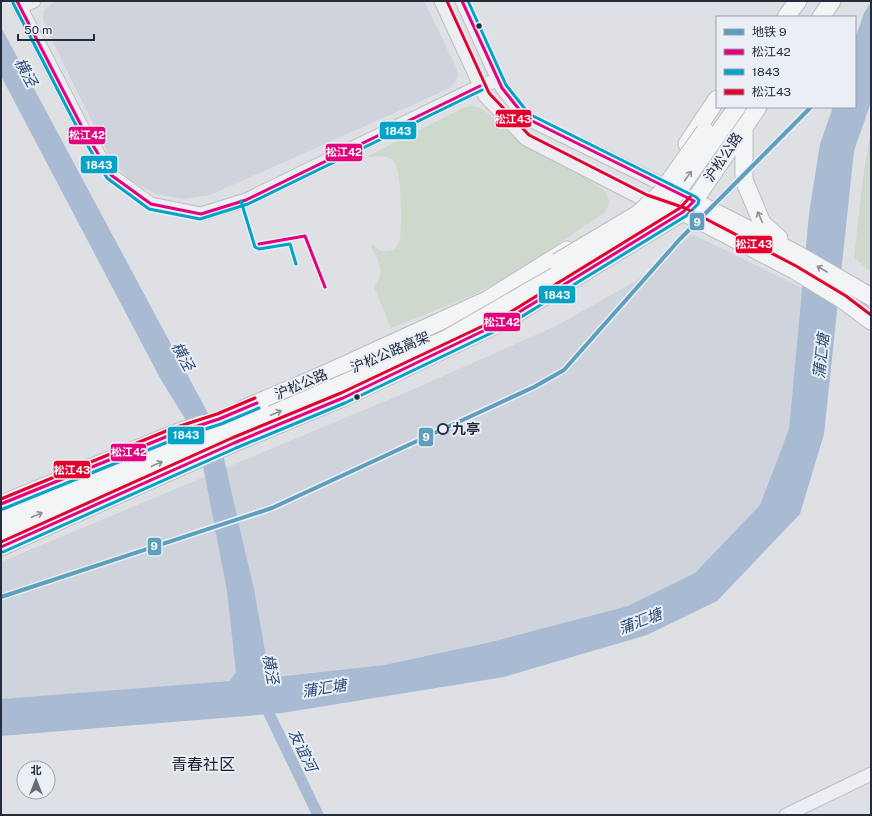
<svg xmlns="http://www.w3.org/2000/svg" width="872" height="816" viewBox="0 0 872 816" font-family="'Public Sans','Noto Sans SC',sans-serif">
  <rect width="100%" height="100%" fill="#dee0e4"/>
  <!-- built -->
  <path fill="#cfd3db" d="M55,1H424L457,69L458,76L455,83L450,88L210,195L183,199L156,194L131,181L112,162L45,26L43,19L44,10Z
    M692,234L802,288L789,429L760,505L695,573L628,606L491,642L384,665L230,681L1,699V562L414,389L554,327L636,281Z"/>
  <!-- green -->
  <path fill="#ced8cd" d="M472,106L480,108L486,112L522,144L596,184C607,192 613,199 605,212L509,277L473,295L391,328L374,287C386,271 379,262 371,246L374,245C378,249 381,252 387,251C393,251 397,248 399,242C403,231 402,168 393,160C387,155 374,157 366,157L463,108Z
    M871,132V272L854,258C859,216 862,174 871,132Z"/>
  <!-- water -->
  <path fill="#a8bbd3" d="M871,2V102L854,151L824,434L800,514L717,601L647,635L504,677L282,713L1,736V699L230,681L236,672L227,591L198,440L160,378L1,76V27L218,432L244,547L254,589L268,668L274,677L384,665L491,642L628,606L695,573L760,505L789,429L809,214L820,144L833,107H855V39L864,13Z"/>
  <g fill="none" stroke-linecap="round" stroke-linejoin="round">
    <!-- canal -->
    <path stroke="#a8bbd3" stroke-width="11" d="M263,701L318,815"/>
    <defs>
      <path id="minor" d="M17,1L83,129L111,175L151,204L201,214L246,200L480,86L498,80
        M441,1L485,96L526,139L645,200
        M462,1L502,88L526,118L659,183
        M20,7L34,1
        M786,815L871,774"/>
      <path id="major" d="M786,17L798,1
        M821,17L832,1
        M744,128V180L762,223L779,238
        M687,144L717,99
        M685,197L797,254L871,297
        M673,209L683,212L794,270L843,300L871,321
        M243,409L325,374L487,300L567,250
        M1,504L173,434L202,424
        M1,547L234,443L343,398L506,320L683,212L694,201L758,107"/>
    </defs>
    <!-- minor casing -->
    <use href="#minor" stroke="#bcbec2" stroke-width="15"/>
    <!-- major casing -->
    <use href="#major" stroke="#babdc2" stroke-width="19"/>
    <!-- minor -->
    <use href="#minor" stroke="#edeef1" stroke-width="13"/>
    <!-- major -->
    <use href="#major" stroke="#f2f4f5" stroke-width="17"/>
    <defs>
      <path id="major-bridge" d="M557,262L638,214L661,193L705,131
        M1,516L260,407
        M1,530L192,449L446,339L642,226L657,216L672,199L737,107"/>
    </defs>
    <!-- major-bridge casing -->
    <use href="#major-bridge" stroke="#babdc2" stroke-width="19" stroke-linecap="butt"/>
    <!-- major-bridge -->
    <use href="#major-bridge" stroke="#f2f4f5" stroke-width="17"/>
    <defs>
      <path id="bus-1" d="M17,1L83,129L111,175L151,204L201,214L246,200L480,86
        M259,244L305,236L325,287
        M1,504L173,434L219,419L257,403
        M1,547L234,443L343,398L506,320L683,212L694,201L526,118L502,88L462,1"/>
      <path id="bus-2" d="M13,3L79,131L107,178L149,209L200,219L248,204L482,90
        M241,201L255,247L259,249L290,244L296,264
        M3,509L175,439L221,424L259,408
        M3,552L236,448L345,403L508,325L686,216L698,204L699,200L696,197L529,114L506,85L468,1"/>
      <path id="bus-3" d="M447,1L489,93L529,135L647,195L685,208L796,266L846,296L871,315
        M1,499L171,429L217,414L255,398
        M1,542L232,438L341,393L504,316L680,208L690,197"/>
    </defs>
    <!-- bus-1 casing -->
    <use href="#bus-1" stroke="#eaeef5" stroke-width="6"/>
    <!-- bus-2 casing -->
    <use href="#bus-2" stroke="#eaeef5" stroke-width="6"/>
    <!-- bus-3 casing -->
    <use href="#bus-3" stroke="#eaeef5" stroke-width="6"/>
    <!-- bus-1 -->
    <use href="#bus-1" stroke="#e5007d" stroke-width="3"/>
    <!-- bus-2 -->
    <use href="#bus-2" stroke="#02a3c7" stroke-width="3"/>
    <!-- bus-3 -->
    <use href="#bus-3" stroke="#e4002b" stroke-width="3"/>
    <defs>
      <path id="metro-1" d="M1,597L272,508L534,387L564,370L680,239L811,107"/>
    </defs>
    <!-- metro-1 casing -->
    <use href="#metro-1" stroke="#eaeef5" stroke-width="7"/>
    <!-- metro-1 -->
    <use href="#metro-1" stroke="#5e9fbe" stroke-width="4"/>
  </g>
  <!-- one-way arrows -->
  <defs><path id="oneway-shaft" d="M-6 0H5M1.5-3L5.5 0L1.5 3" fill="none" stroke-width="1.6" stroke-linecap="round" stroke-linejoin="round"/></defs>
  <g stroke="#8b909a">
    <use href="#oneway-shaft" transform="translate(688 176) rotate(-55)"/>
    <use href="#oneway-shaft" transform="translate(760 217) rotate(-114)"/>
    <use href="#oneway-shaft" transform="translate(822 269) rotate(-150)"/>
    <use href="#oneway-shaft" transform="translate(276 413) rotate(-23)"/>
    <use href="#oneway-shaft" transform="translate(157 464) rotate(-23)"/>
    <use href="#oneway-shaft" transform="translate(37 515) rotate(-23)"/>
  </g>
  <!-- markers -->
  <g fill="#242c3f" stroke="#eaeef5" stroke-width="1.5">
    <circle cx="479" cy="26" r="3.5"/>
    <circle cx="357" cy="397" r="3.5"/>
  </g>
  <circle fill="#eaeef5" stroke="#242c3f" stroke-width="2" cx="443" cy="429" r="5"/>
  <g text-anchor="middle" dominant-baseline="central" stroke-width="4" stroke-linejoin="round" paint-order="stroke">
    <!-- street labels -->
    <g font-size="14" fill="#242c3f" stroke="#eaeef5">
      <text transform="translate(723 157) rotate(-56)">沪松公路</text>
      <text transform="translate(390 352) rotate(-23)">沪松公路高架</text>
      <text transform="translate(301 384) rotate(-23)">沪松公路</text>
    </g>
    <!-- stop labels -->
    <g font-size="14" font-weight="bold" fill="#242c3f" stroke="#eaeef5" text-anchor="start">
      <text x="452" y="429">九亭</text>
    </g>
    <!-- water labels -->
    <g font-size="15" font-style="italic" fill="#2a4977" stroke="#eaeef5">
      <text transform="translate(26 72) rotate(61)">横泾</text>
      <text transform="translate(183 356) rotate(61)">横泾</text>
      <text transform="translate(821 356) rotate(-84)">蒲汇塘</text>
      <text transform="translate(640 621) rotate(-21)">蒲汇塘</text>
      <text transform="translate(271 669) rotate(79)">横泾</text>
      <text transform="translate(324 688) rotate(-9)">蒲汇塘</text>
      <text transform="translate(303 750) rotate(64)">友谊河</text>
    </g>
    <!-- quarter labels -->
    <g font-size="16" fill="#161e2f" stroke="#eaeef5">
      <text x="203" y="764">青春社区</text>
    </g>
  </g>
  <g stroke="#eaeef5" stroke-width="1.5">
    <rect x="495" y="109" width="37" height="19" rx="4" fill="#e4002b"/>
    <rect x="379" y="121" width="38" height="19" rx="4" fill="#02a3c7"/>
    <rect x="68" y="126" width="38" height="19" rx="4" fill="#e5007d"/>
    <rect x="325" y="143" width="38" height="19" rx="4" fill="#e5007d"/>
    <rect x="80" y="155" width="38" height="19" rx="4" fill="#02a3c7"/>
    <rect x="689" y="212" width="16" height="19" rx="4" fill="#5e9fbe"/>
    <rect x="735" y="235" width="38" height="19" rx="4" fill="#e4002b"/>
    <rect x="538" y="285" width="38" height="19" rx="4" fill="#02a3c7"/>
    <rect x="483" y="312" width="38" height="20" rx="4" fill="#e5007d"/>
    <rect x="167" y="426" width="38" height="19" rx="4" fill="#02a3c7"/>
    <rect x="418" y="427" width="16" height="20" rx="4" fill="#5e9fbe"/>
    <rect x="110" y="443" width="37" height="19" rx="4" fill="#e5007d"/>
    <rect x="53" y="460" width="38" height="19" rx="4" fill="#e4002b"/>
    <rect x="147" y="537" width="15" height="19" rx="4" fill="#5e9fbe"/>
  </g>
  <g font-size="11" text-anchor="middle" font-weight="bold" fill="#fff">
    <text x="513" y="123">松江43</text>
    <text x="398" y="135">1843</text>
    <text x="87" y="139">松江42</text>
    <text x="344" y="156">松江42</text>
    <text x="99" y="169">1843</text>
    <text x="697" y="226">9</text>
    <text x="754" y="248">松江43</text>
    <text x="557" y="299">1843</text>
    <text x="502" y="326">松江42</text>
    <text x="186" y="439">1843</text>
    <text x="426" y="441">9</text>
    <text x="129" y="456">松江42</text>
    <text x="72" y="474">松江43</text>
    <text x="154" y="550">9</text>
  </g>
  <!-- border -->
  <rect width="872" height="816" fill="none" stroke="#242c3f" stroke-width="4"/>
  <!-- legend -->
  <rect x="716" y="16" width="140" height="92" fill="#eaeef5" stroke="#9ba0ac"/>
  <rect x="724" y="29" width="20" height="6" fill="#5e9fbe" stroke="#9ba0ac"/>
  <text x="752" y="36" font-size="12" fill="#242c3f">地铁 9</text>
  <rect x="724" y="49" width="20" height="6" fill="#e5007d" stroke="#9ba0ac"/>
  <text x="752" y="56" font-size="12" fill="#242c3f">松江42</text>
  <rect x="724" y="69" width="20" height="6" fill="#02a3c7" stroke="#9ba0ac"/>
  <text x="752" y="76" font-size="12" fill="#242c3f">1843</text>
  <rect x="724" y="89" width="20" height="6" fill="#e4002b" stroke="#9ba0ac"/>
  <text x="752" y="96" font-size="12" fill="#242c3f">松江43</text>
  <!-- north arrow -->
  <g transform="translate(36 780)"><circle r="19" fill="#eaeef5" stroke="#9ba0ac"/>
  <path d="M0-3L7 15L0 10L-7 15Z" fill="#656b79"/>
  <text y="-6" font-size="11" font-weight="bold" text-anchor="middle" fill="#242c3f">北</text>
  </g>
  <!-- scale -->
  <path d="M18 34v6h76v-6" fill="none" stroke="#242c3f" stroke-width="2"/>
  <text x="24" y="34" font-size="12" fill="#242c3f" stroke="#eaeef5" stroke-width="3" paint-order="stroke">50 m</text>
</svg>
